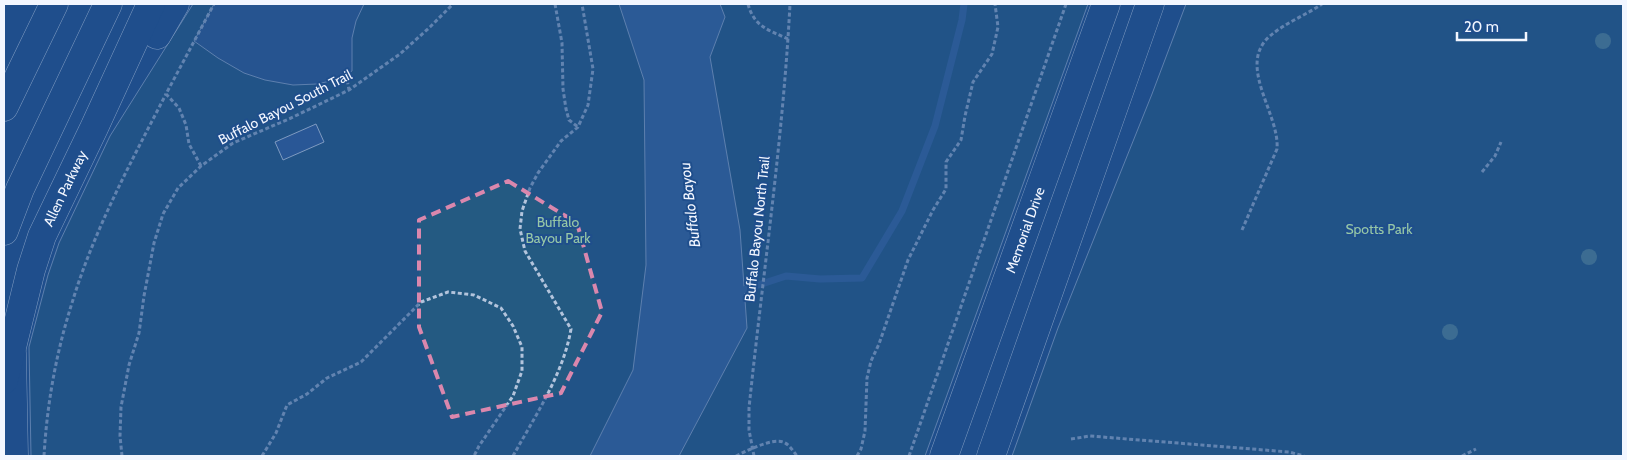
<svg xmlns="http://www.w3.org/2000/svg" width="1627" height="460" viewBox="0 0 1627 460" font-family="Cabin,sans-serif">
  <rect width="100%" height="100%" fill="#1f4e8c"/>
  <!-- green -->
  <path fill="#245a82" stroke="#a8bbd7" d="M193,4H1088L925,456H31L29,347L48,275L59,243L110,136Z
    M1186,4H1623V456H1012L1058,328L1152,94Z"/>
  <!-- parking -->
  <path fill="#305b95" stroke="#a8bbd7" d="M214,4H364L356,21L352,38V71L335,80L317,84L293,85L265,80L244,73L218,58L194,41Z"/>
  <!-- water -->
  <path fill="#3b69a3" stroke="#a8bbd7" d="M619,4H720L725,17L710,57L740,230L747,328L679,456H590L633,370L646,265L644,80Z"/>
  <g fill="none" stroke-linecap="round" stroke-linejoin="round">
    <!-- stream -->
    <path stroke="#3b69a3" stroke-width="7" d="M737,292L786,276L820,279L862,278L902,211L935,126L962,20L964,4"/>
  </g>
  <!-- building -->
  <path fill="#3563a3" stroke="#f2f6ff" d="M316,124L324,142L283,160L275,142Z"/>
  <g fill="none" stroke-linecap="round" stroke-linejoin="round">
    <defs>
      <path id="secondary" d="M157,35L175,4
        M4,107L54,4
        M12,353L14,456"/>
      <g id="primary">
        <path d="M4,231L20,189L108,4"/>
        <path id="s1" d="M4,380L31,270L42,236L94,128L151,4"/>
        <path id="s2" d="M944,456L1106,4"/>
        <path d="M991,456L1150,4"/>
      </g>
    </defs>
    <!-- secondary casing -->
    <use href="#secondary" stroke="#f2f6ff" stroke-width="29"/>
    <!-- primary casing -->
    <use href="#primary" stroke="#f2f6ff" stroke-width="29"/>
    <!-- path -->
    <path stroke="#b3c4dc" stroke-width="3" stroke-dasharray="4 2.5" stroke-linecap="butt" d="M555,4L562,43L563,89L566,109L569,120L578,127
      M748,4C754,27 769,30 788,39
      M346,74L349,90
      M201,166L189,144L186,125L179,108L166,94L214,4
      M1482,172L1495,156L1501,142
      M1242,230L1277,149C1280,114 1236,65 1270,36C1285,23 1306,15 1322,4
      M1071,439L1090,436L1289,452L1304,456
      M44,456C47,404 56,353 72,303C94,230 131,162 166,94
      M122,456L120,436L121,407L129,365L139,333L144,296L154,243L163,214L178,188L201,166L233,143L291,118L349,90L400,54L430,27L453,4
      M262,456L276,433L287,405L307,394L327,378L361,362L421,302L448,292L474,295L501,308L513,326L522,347V371L513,396L479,446L474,456
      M513,456C535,416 563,375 571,329L525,251L520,229L522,211L530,188L538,173L561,141L578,127L588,105L593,69L582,4
      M736,456C746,451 772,438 783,442C789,444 793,451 797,456
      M754,456L749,430V408C763,273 783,139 790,4
      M857,456L861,449L865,431L867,378L871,361L879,344L908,260L933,210L946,189V162L961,140L965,116L973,82L992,54L998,27L995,4
      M909,456L1066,4
      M1462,456L1476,449"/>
    <!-- secondary -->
    <use href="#secondary" stroke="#1f4e8c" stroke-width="28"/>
    <!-- primary -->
    <use href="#primary" stroke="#1f4e8c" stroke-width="28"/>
  </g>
  <!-- trees -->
  <g fill="#61919a">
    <circle cx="1603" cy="41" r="8"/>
    <circle cx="1589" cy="257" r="8"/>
    <circle cx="1450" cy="332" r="8"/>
  </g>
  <!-- marked area -->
  <path d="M0 0H1627V460H0ZM508,181L577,223L602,312L561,393L452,417L419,327V220Z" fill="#1f4e8c" fill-opacity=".55" fill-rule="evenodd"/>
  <path fill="none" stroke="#da87ad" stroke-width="4" stroke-dasharray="10 6" stroke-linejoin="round" d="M508,181L577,223L602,312L561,393L452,417L419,327V220Z"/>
  <g text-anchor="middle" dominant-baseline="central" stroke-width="4" stroke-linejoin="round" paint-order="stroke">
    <!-- street labels -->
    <g font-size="14" fill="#f2f6ff" stroke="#1f4e8c">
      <text transform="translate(285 107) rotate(-27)">Buffalo Bayou South Trail</text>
      <text stroke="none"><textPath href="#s1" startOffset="202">Allen Parkway</textPath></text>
      <text transform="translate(757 229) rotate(-84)">Buffalo Bayou North Trail</text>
      <text stroke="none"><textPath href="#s2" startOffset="240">Memorial Drive</textPath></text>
    </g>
    <!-- park labels -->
    <g font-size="14" fill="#97c8a6" stroke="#1f4e8c">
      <text x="558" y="222">Buffalo<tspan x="558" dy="16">Bayou Park</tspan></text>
      <text x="1379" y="229">Spotts Park</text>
    </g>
    <!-- water labels -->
    <g font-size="15" font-style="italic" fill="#f2f6ff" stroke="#1f4e8c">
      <text transform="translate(690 205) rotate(-97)">Buffalo Bayou</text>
    </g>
  </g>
  <!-- border -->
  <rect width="1627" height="460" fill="none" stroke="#f2f6ff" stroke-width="10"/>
  <!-- scale -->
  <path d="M1457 32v8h69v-8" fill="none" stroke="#f2f6ff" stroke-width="2.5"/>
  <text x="1464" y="32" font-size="15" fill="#f2f6ff" stroke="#1f4e8c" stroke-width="4" paint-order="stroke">20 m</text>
</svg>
